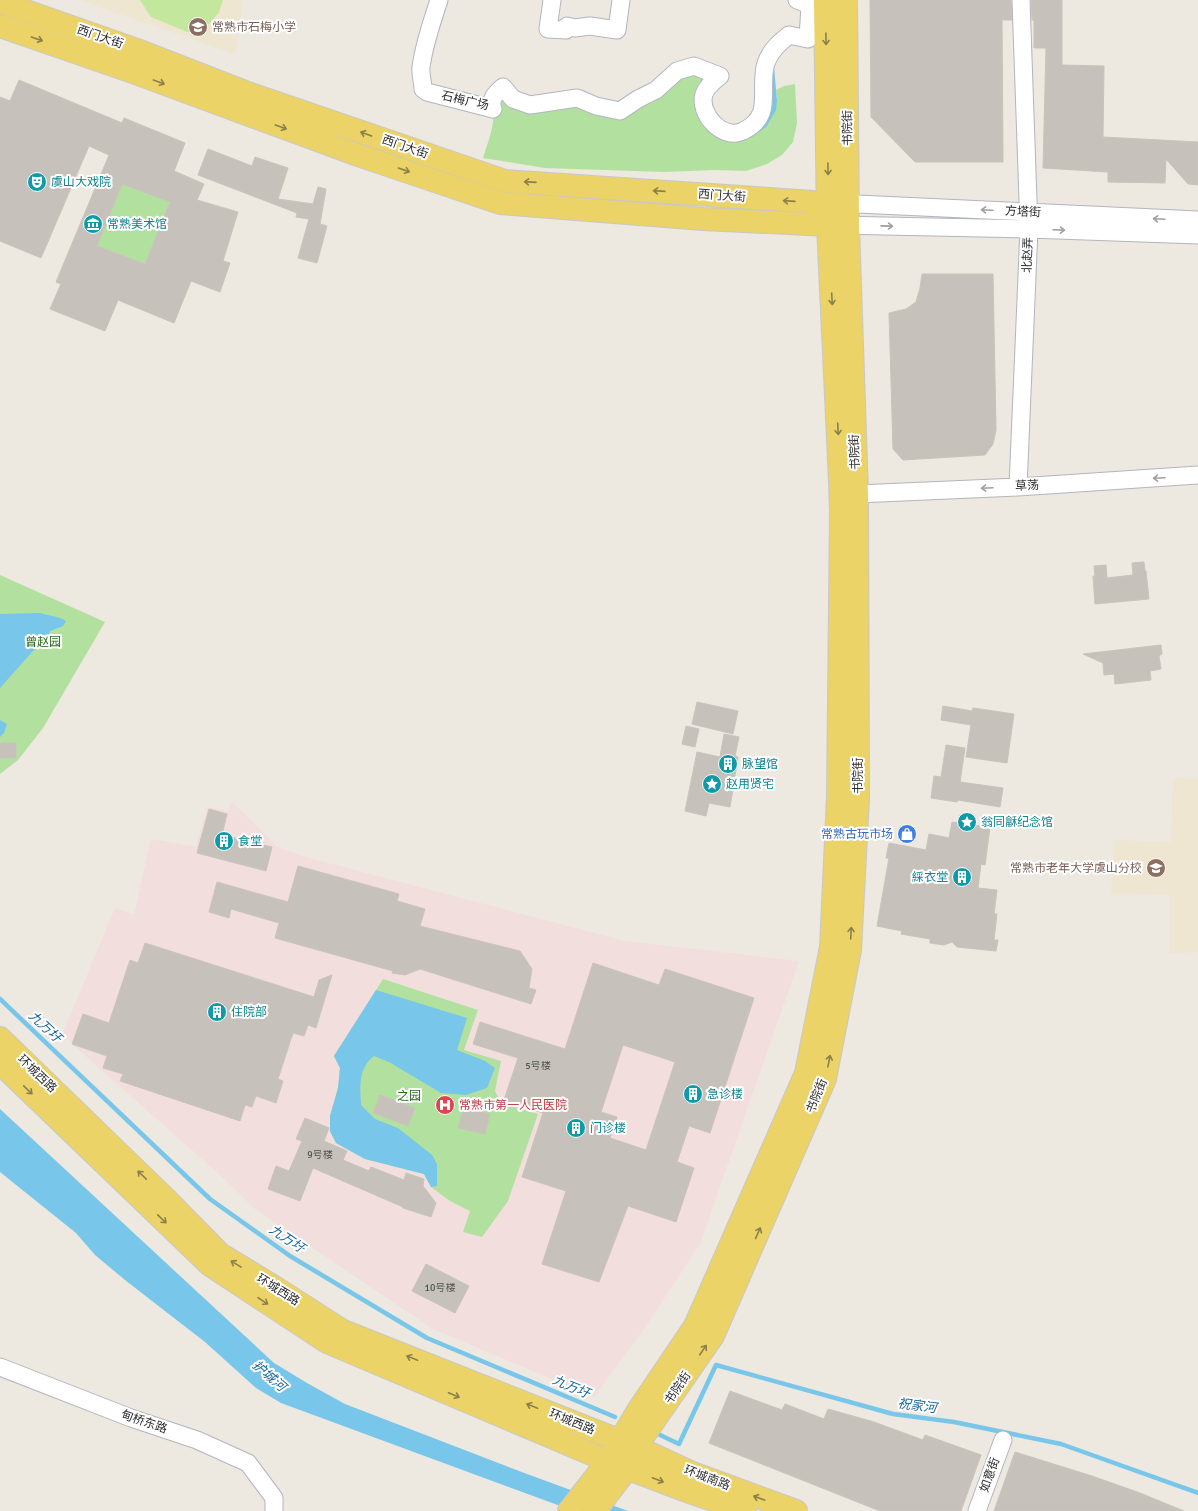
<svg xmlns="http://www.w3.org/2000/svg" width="1198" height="1511" viewBox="0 0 1198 1511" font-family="Signika,'Noto Sans SC',sans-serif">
  <rect width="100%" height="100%" fill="#ede8e0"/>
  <!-- education -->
  <path fill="#eee6d0" d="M79,0H243L235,54Z
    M1173,778L1198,779V952L1169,953V895L1111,893L1115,840L1171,842Z"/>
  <!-- medical -->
  <path fill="#f3dede" d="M232,802L279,848L313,859L625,941L799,961L700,1244L644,1329L594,1397L433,1329L255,1209L221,1176L62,1035L115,908L134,915L151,839L196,847L207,807L228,811Z"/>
  <!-- green -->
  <path fill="#b2e19f" d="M677,71H711L704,95L719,128L767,126C774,114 779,104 776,90L784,86L795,84L797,123L793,142L782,155L767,164L746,171L715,170L664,172L545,168L483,158C490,136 496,122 493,98H577L620,111Z
    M122,184L170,202L145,264L97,246Z
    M0,575L105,622L43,728L18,760L0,774Z
    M383,979L478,1010L464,1050L501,1061L495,1091L501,1103L538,1114L508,1201L482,1237L463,1232L470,1211L450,1201L431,1187L424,1174L365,1159L336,1143L330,1131V1116L338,1088L340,1068L334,1056Z"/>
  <!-- pitch -->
  <path fill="#c3e79c" d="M140,0H223L219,12L209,24L200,29L187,32L151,17Z"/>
  <!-- water -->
  <path fill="#78c6e9" d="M782,46L774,66L777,101L776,110L767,126L759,132L747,135L763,75Z
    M40,613C49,616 58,616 66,621L63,626L50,631L47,641L33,651L0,688V614Z
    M0,720L7,724L4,733L0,737Z
    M376,990L467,1018L457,1050L485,1061L495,1068L487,1088L466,1095L441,1093L389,1062L374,1056C358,1068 360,1087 361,1105L375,1119L398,1128L432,1155L437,1164V1186L431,1187L424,1174L365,1159L336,1143L330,1131V1116L338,1088L340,1068L334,1056Z
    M0,1109L274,1363L307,1383L345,1404L527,1474L628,1511H574L281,1403L256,1388L205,1342L125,1280L95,1255L76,1233L0,1172Z"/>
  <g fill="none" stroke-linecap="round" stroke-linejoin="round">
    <!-- stream -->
    <path stroke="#78c6e9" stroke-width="4.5" d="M0,999L210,1199L290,1256L427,1338L615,1417
      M658,1434L679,1444L716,1365L893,1414L954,1422L1061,1444L1198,1493"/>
  </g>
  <!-- building -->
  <path fill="#c6c2bb" stroke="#c9c4b9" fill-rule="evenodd" d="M870,0H1011L1012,20H1002L1003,162H915L871,117Z
    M1031,0H1062V65L1104,66L1103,137L1198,142V185L1188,184L1166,159L1165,183L1108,182V172L1043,168L1046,48H1034V20H1032Z
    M19,80L122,123L124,118L185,143L174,171L204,184L197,200L238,212L223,261L230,263L220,292L191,281L174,323L118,300L105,331L50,309L61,284L56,282L109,155L89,146L41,258L0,241V97L10,101ZM122,184L170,202L145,264L97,246Z
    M208,149L252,166L255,157L288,168L278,199L313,204L318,187L326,189L320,224L327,226L317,263L298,258L309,219L296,217L297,213L198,175Z
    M922,274H993L996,430L993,444L985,455L903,460L893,449L889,313L906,309L916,302L920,288Z
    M1144,562L1145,571H1146L1149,599L1095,604L1093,576H1095L1094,566L1106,565L1107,578L1133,575L1132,563Z
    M1161,645L1162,654L1159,656L1161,669L1150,671L1151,680L1115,684L1114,674L1104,675L1103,663L1083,654Z
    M697,702L738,711L733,734L692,724Z
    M943,706L972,711L973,708L1014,714L1007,763L966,757L971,725L941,720Z
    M686,726L699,729L695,747L682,744Z
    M724,734L739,737L735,756L738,757L730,807L709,803L706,816L685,811L697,752L720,757Z
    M0,743H16V758H0Z
    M946,745L965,748L960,782L1003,788L1000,807L958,800L957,802L931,798L934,776L941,777Z
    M209,809L227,814L222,835L272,847L266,871L197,853Z
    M952,822L990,827L985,865L981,864L978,888L997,890L994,914H997L994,940H998L996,951L957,947L952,942L944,945L930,943V939L901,934L902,931L877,926L889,858H886L889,843L926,850L929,834L949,838Z
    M298,866L399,894L397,901L425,909L420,926L520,951L532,969L529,988L536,990L531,1004L420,969L405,975L392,973L393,971L275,938L279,923L231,909L229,918L209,912L217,882L288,902Z
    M145,943L314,997L319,980L332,975L316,1028L308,1025L304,1036L293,1033L278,1079L283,1081L276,1103L256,1096L252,1107L245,1105L240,1121L120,1081L123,1074L103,1068L107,1056L72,1044L83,1014L109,1023L130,960L138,963Z
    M593,963L659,985L665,969L754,998L710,1133L689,1126L677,1162L694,1168L676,1222L628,1206L599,1282L542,1264L566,1191L522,1177L543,1113L504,1100L518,1058L473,1044L480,1022L565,1049ZM623,1045L675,1062L646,1150L610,1138L617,1117L601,1112Z
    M380,1095L415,1108L408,1126L373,1113Z
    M464,1107L490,1114L485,1134L458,1128Z
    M305,1118L329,1128L324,1141L347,1151L343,1160L369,1171L371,1167L404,1180L406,1173L424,1179L423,1186L436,1203L431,1217L403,1208V1207L313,1168L300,1201L268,1189L276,1166L289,1171L302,1141L296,1139Z
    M426,1264L469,1286L455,1313L412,1291Z
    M730,1391L782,1410L785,1404L824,1419L828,1409L874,1422L923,1440L925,1435L981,1455L961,1511H880L709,1443Z
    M1015,1452L1092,1476L1140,1493L1184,1511H994Z"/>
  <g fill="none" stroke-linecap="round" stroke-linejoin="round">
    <defs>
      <path id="minor" d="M439,0C432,22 424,44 421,67C420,74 423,82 423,89L427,92L493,109C489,99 496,93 503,87L513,99L530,105L577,98L596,106L620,111L638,99L656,90L677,71L694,66L720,76C714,81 707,86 704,94C698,114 723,141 743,131C775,116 758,89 766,63C770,51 779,43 789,35L808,39L810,5L797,0
        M552,0L548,29L566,30L567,26L575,28L590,26L617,30L621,0
        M836,203L1198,220
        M836,225L1029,229L1198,235
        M1018,487L1029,229L1021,0
        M857,494L1018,487L1198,475
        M0,1367L131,1418L197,1440L248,1463L274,1498V1511
        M977,1511L1003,1440"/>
      <path id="major" d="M0,2L137,50L245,92L505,181L828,203
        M0,26L130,71L358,155L500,203L703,219L828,225
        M0,1038L165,1198L220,1254L276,1288L343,1331L636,1447L690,1472L796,1511
        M0,1063L210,1265L327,1342L608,1461L684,1490L745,1511
        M569,1511L608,1461L639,1409L695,1326L806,1073L831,947L838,797L841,511L840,481L828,225L825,0
        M595,1511L627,1469L636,1447L713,1336L825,1079L850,950L858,798L857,494L848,226L846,0"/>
    </defs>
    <!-- minor casing -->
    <use href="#minor" stroke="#b3b5bf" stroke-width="19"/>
    <!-- major casing -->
    <use href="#major" stroke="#c8c8c8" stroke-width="24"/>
    <!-- minor -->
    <use href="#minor" stroke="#fff" stroke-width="17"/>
    <!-- major -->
    <use href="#major" stroke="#ebd367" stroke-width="22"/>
  </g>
  <!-- one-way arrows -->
  <defs><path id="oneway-shaft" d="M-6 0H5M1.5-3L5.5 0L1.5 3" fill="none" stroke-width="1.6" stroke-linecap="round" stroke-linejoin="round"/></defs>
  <g stroke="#8c804a">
    <use href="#oneway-shaft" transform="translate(37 39) rotate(19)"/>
    <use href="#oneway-shaft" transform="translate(826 39) rotate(89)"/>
    <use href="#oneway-shaft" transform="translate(159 82) rotate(20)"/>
    <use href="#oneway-shaft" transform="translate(281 127) rotate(20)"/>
    <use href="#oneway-shaft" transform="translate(366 134) rotate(-160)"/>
    <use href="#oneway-shaft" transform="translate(828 169) rotate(89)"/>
    <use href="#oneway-shaft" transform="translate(404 170) rotate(19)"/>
    <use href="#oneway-shaft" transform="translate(530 182) rotate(-176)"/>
    <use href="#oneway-shaft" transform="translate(659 191) rotate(-176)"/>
    <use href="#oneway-shaft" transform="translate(789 201) rotate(-176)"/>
    <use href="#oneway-shaft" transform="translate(832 299) rotate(87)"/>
    <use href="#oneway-shaft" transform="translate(838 429) rotate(87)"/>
    <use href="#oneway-shaft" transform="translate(851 933) rotate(-87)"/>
    <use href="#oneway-shaft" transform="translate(829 1061) rotate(-79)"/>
    <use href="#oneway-shaft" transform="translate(28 1090) rotate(44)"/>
    <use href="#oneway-shaft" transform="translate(142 1175) rotate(-136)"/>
    <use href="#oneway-shaft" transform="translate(162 1219) rotate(44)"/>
    <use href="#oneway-shaft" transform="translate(758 1233) rotate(-66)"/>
    <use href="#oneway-shaft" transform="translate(236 1264) rotate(-149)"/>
    <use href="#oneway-shaft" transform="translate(263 1301) rotate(34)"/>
    <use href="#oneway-shaft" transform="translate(703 1350) rotate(-56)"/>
    <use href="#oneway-shaft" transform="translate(412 1358) rotate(-158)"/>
    <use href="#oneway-shaft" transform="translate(454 1395) rotate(23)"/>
    <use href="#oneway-shaft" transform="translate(532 1406) rotate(-158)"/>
    <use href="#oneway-shaft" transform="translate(658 1480) rotate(21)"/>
    <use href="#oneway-shaft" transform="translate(759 1498) rotate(-160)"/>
  </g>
  <g stroke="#a0a0a0">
    <use href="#oneway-shaft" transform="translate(987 210) rotate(-177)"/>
    <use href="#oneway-shaft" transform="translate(1159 219) rotate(-177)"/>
    <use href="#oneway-shaft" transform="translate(887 226) rotate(1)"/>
    <use href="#oneway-shaft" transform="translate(1059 230) rotate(2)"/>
    <use href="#oneway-shaft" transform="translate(1159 478) rotate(177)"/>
    <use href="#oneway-shaft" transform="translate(987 488) rotate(177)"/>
  </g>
  <!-- icons -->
  <defs>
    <symbol id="school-disc" viewBox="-11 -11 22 22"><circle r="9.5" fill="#8d6e63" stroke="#fff"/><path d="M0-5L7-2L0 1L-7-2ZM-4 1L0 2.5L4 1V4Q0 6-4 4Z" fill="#fff"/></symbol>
    <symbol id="theatre-disc" viewBox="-11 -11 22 22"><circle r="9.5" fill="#0f9aa8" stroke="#fff"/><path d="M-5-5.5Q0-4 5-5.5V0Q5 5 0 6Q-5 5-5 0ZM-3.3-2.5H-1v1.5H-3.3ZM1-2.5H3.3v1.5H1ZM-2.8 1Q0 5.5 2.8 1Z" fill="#fff"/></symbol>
    <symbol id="museum-disc" viewBox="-11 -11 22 22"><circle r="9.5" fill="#0f9aa8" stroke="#fff"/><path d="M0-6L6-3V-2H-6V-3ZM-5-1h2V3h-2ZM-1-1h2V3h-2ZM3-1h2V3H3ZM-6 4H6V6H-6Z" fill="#fff"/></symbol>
    <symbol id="building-disc" viewBox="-11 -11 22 22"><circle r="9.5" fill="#0f9aa8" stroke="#fff"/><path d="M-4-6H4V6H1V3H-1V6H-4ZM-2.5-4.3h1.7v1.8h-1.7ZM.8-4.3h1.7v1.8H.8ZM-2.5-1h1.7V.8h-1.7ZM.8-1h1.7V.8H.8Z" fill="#fff"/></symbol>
    <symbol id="sight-disc" viewBox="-11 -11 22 22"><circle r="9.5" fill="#0f9aa8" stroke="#fff"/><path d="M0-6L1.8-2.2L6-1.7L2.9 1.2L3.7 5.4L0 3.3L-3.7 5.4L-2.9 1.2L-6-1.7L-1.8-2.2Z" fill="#fff"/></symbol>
    <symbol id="shop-disc" viewBox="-11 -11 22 22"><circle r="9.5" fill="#3f7fe0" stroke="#fff"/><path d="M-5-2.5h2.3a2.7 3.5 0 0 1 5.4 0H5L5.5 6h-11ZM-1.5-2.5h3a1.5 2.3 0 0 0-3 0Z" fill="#fff"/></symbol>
    <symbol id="hospital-disc" viewBox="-11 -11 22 22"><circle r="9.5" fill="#e0444e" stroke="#fff"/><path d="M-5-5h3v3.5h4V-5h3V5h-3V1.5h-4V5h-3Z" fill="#fff"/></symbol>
  </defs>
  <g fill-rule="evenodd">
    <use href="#school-disc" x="187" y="16" width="22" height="22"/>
    <use href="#theatre-disc" x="26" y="171" width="22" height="22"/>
    <use href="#museum-disc" x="82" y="213" width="22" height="22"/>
    <use href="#building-disc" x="717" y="753" width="22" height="22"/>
    <use href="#sight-disc" x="701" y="773" width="22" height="22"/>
    <use href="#sight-disc" x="956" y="811" width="22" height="22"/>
    <use href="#shop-disc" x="896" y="823" width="22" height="22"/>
    <use href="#building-disc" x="213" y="830" width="22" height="22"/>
    <use href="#school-disc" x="1145" y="857" width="22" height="22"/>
    <use href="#building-disc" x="951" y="866" width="22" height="22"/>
    <use href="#building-disc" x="206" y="1001" width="22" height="22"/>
    <use href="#building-disc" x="682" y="1083" width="22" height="22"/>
    <use href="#hospital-disc" x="434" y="1094" width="22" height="22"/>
    <use href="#building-disc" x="565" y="1117" width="22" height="22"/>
  </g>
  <g text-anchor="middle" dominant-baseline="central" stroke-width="4" stroke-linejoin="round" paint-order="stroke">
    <!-- number labels -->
    <g font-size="10" fill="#525250">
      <text x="538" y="1066">5号楼</text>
      <text x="320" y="1155">9号楼</text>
      <text x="440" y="1288">10号楼</text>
    </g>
    <!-- education labels -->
    <g font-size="12" fill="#785e54" stroke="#fff" text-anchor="start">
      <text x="212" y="27">常熟市石梅小学</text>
      <text x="1142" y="868" text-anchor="end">常熟市老年大学虞山分校</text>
    </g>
    <!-- street labels -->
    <g font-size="12" fill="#2c2c2c" stroke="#fff">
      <text transform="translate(100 37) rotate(19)">西门大街</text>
      <text transform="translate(465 101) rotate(13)">石梅广场</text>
      <text transform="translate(848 128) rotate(-91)">书院街</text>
      <text transform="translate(405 147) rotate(19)">西门大街</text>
      <text transform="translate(722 196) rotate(4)">西门大街</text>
      <text transform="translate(1023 212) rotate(3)">方塔街</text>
      <text transform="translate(1028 255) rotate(-88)">北赵弄</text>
      <text transform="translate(855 452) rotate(-92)">书院街</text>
      <text transform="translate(1027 486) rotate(-3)">草荡</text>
      <text transform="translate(858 776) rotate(-90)">书院街</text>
      <text transform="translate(37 1074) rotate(44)">环城西路</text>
      <text transform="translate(817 1096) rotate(-68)">书院街</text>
      <text transform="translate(278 1290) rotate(32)">环城西路</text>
      <text transform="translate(678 1388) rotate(-56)">书院街</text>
      <text transform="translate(144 1422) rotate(19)">甸桥东路</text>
      <text transform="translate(572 1422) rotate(22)">环城西路</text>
      <text transform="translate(990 1475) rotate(-70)">如意街</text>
      <text transform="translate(707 1478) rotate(21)">环城南路</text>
    </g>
    <!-- culture labels -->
    <g font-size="12" fill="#0d838f" stroke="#fff" text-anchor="start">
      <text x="51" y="182">虞山大戏院</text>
      <text x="107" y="224">常熟美术馆</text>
      <text x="742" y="764">脉望馆</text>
      <text x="726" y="784">赵用贤宅</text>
      <text x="981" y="822">翁同龢纪念馆</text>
      <text x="238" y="841">食堂</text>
      <text x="948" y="877" text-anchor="end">綵衣堂</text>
      <text x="231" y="1012">住院部</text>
      <text x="707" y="1094">急诊楼</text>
      <text x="590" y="1128">门诊楼</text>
    </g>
    <!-- park labels -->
    <g font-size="12" fill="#2a681e" stroke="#fff">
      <text x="43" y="642">曾赵园</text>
      <text x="409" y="1096">之园</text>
    </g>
    <!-- shop labels -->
    <g font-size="12" fill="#366cbe" stroke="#fff" text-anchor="end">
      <text x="893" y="834">常熟古玩市场</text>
    </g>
    <!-- health labels -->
    <g font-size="12" fill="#be3a42" stroke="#fff" text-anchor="start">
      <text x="459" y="1105">常熟市第一人民医院</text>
    </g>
    <!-- water labels -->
    <g font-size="13" font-style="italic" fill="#146499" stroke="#fff">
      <text transform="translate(45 1027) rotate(43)">九万圩</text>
      <text transform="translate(287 1239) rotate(34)">九万圩</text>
      <text transform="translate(269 1376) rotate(41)">护城河</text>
      <text transform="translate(571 1387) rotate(23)">九万圩</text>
      <text transform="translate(917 1406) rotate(8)">祝家河</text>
    </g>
  </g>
</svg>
